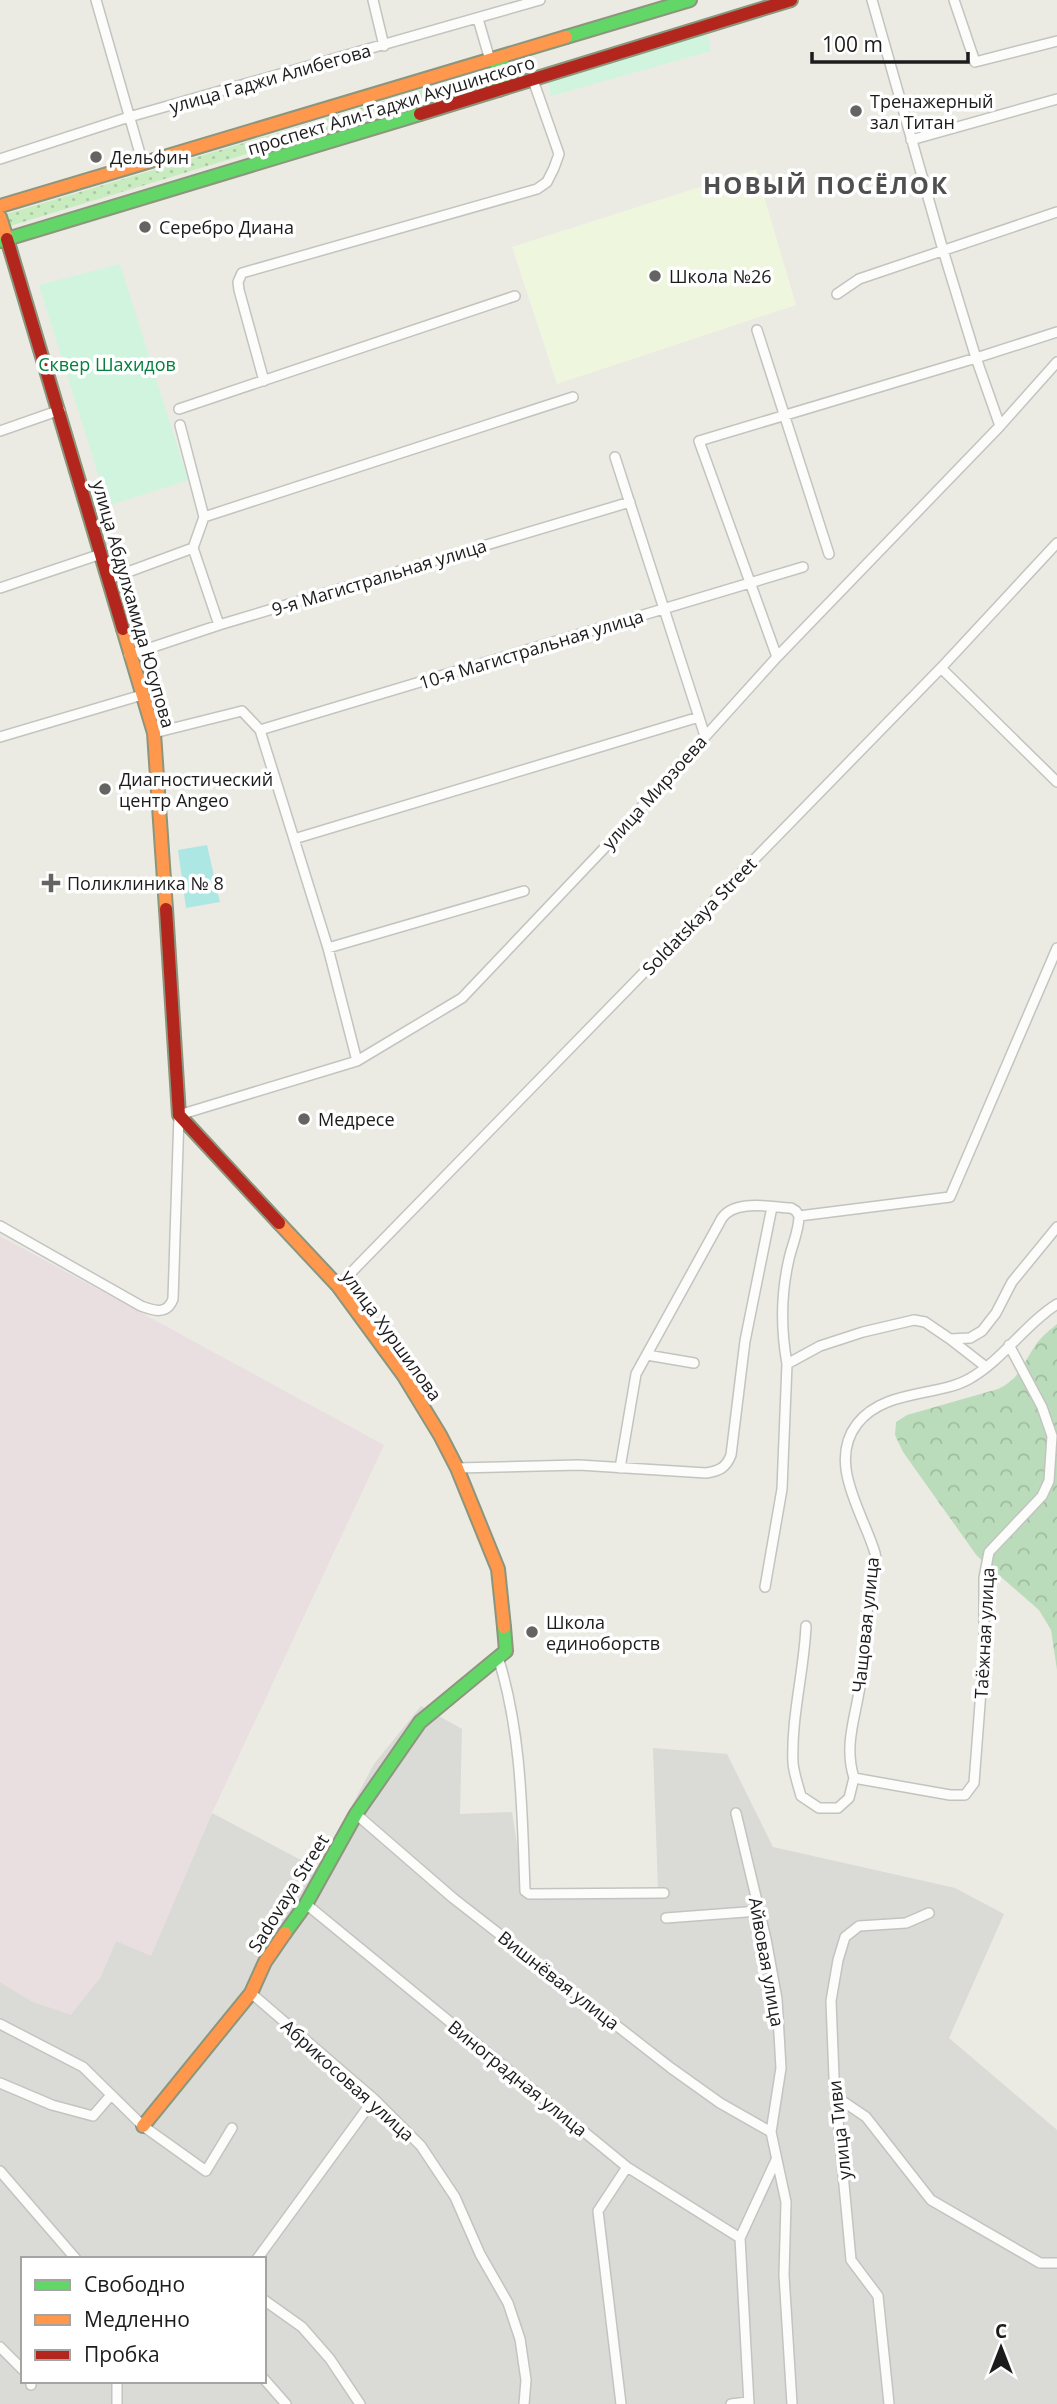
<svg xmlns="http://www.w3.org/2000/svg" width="1057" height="2404" viewBox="0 0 1057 2404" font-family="'Open Sans',sans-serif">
  <defs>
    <pattern id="grass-dots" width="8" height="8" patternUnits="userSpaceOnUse" patternTransform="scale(1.75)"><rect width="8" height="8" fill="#c8ecc0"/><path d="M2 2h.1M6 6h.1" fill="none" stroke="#abcaa4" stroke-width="1.8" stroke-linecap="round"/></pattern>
    <pattern id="forest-crowns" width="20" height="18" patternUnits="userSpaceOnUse" patternTransform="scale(1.75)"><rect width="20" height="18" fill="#bbdcbb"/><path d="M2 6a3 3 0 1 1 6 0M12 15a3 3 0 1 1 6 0" fill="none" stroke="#a0bca0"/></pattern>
  </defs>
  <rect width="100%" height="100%" fill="#ebebe4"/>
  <!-- residential -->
  <path fill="#dadad6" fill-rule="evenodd" d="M421,1706L462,1729L460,1814L512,1812L524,1890L658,1889L653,1748L727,1754L773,1847L955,1888L1004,1914L949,2038L1057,2130V2404H0V1982L33,2002L100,1978L116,1941L151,1955L212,1813L318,1869L374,1764ZM23,2259H264V2381H23Z"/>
  <!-- industrial -->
  <path fill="#e9dee0" d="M0,1236L384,1445L212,1813L151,1956L116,1941L100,1978L71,2015L33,2002L0,1982Z"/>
  <!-- education -->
  <path fill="#eef6de" d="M756,169L796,305L557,384L512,247Z"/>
  <!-- grass -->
  <path fill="url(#grass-dots)" d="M494,68L498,73L488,81L0,229V216Z"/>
  <!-- forest -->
  <path fill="url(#forest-crowns)" d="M1057,1324V1670L1051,1630L1039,1610L977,1556L903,1452L895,1435L896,1422L907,1415L998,1389C1022,1377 1022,1364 1037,1343C1042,1336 1050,1330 1057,1324Z"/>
  <!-- park -->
  <path fill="#d0f4de" d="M707,33L711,51L551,96L548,83Z
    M120,264L188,480L108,506L39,285Z"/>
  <!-- pitch -->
  <path fill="#ade7e3" d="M207,845L220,902L186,908L178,850Z"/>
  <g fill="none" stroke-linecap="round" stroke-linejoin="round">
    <defs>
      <path id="street" d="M96,0L143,164
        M373,0L384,46
        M872,0L943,250L976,358L1000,426
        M954,0L975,62L1057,41
        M478,19L490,60
        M911,140L1057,99
        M0,159L129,117L540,0
        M837,294L859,279L1057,212
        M757,330L829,554
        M264,381L239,290L238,282L242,273L537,189L547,182L554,168L559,154L533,80
        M179,409L515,296
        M180,425L204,517L193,548L219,625
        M0,431L60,410
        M615,457L705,736
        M204,517L573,397
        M109,579L193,548
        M0,588L101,554
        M129,655L219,625L630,502
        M777,657L699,441L976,358L1057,332
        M941,668L1057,782
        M260,730L803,567
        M154,733L242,711L260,730L328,948L357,1061
        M0,737L142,695
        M294,839L699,717
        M328,948L524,891
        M799,1216L950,1197L1057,948
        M0,1226L141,1306C154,1311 167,1315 173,1299L179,1115L357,1061L462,998L611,841L777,657L1000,426L1057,362
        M338,1286L941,668L1057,543
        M950,1339L986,1367
        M647,1355L694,1363
        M457,1468L579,1465L706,1473C719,1471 726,1468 731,1455L745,1341L772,1207
        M620,1468L636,1374L722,1218C735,1199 770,1207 791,1208L796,1211L799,1216C799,1231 792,1245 789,1259C781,1293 781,1330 787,1364
        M765,1587L782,1489L787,1364L820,1346L863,1332L914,1320L925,1322L950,1339L970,1338L982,1331L996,1313L1012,1282L1057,1227
        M806,1626C804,1672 791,1717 793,1763C794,1774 798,1785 801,1796L819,1808H838L849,1798L854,1778
        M498,1657C522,1734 522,1812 525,1891L529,1894L664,1893
        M854,1778C843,1743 857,1714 861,1679C864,1655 865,1630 868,1605C871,1590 879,1568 875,1553C863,1513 827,1463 857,1424C884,1389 937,1397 969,1379C1003,1360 1024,1325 1057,1304
        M854,1778L950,1795H965L974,1783L984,1651V1578L989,1552L1042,1496L1049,1481L1052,1436L1042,1407L1009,1345
        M736,1813L766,1939L777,1999L781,2068L771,2132L786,2202L784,2275L792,2404
        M356,1814L453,1898L671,2068L720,2103L771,2132
        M306,1904L627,2167L740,2238
        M666,1918L759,1911
        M251,1993L374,2099L421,2146L455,2197L480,2254L508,2303L520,2339L526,2380L524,2404
        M0,2024L83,2067L143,2126L206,2171L232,2128
        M0,2083L52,2105L93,2116L111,2095
        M838,2098L866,2117L931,2200L1040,2263H1057
        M0,2171L76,2259
        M257,2259L374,2099
        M264,2300L302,2327L330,2359L360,2404
        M0,2347L23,2370
        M264,2379L286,2404
        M31,2381V2385
        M117,2381V2404
        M621,2404L598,2211L627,2167
        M731,2404L748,2402
        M749,2404L740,2238L776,2160
        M889,2404L878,2296L851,2260L834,2077L831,2001L838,1960L845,1937L859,1926L906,1923L929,1913"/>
      <path id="fast" d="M566,37L690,0
        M490,60L504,66L505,75L499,90
        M0,241L420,114
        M285,1933L306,1904L356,1814L420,1722L506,1651L504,1627"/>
      <path id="slow" d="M0,206L566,37
        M0,217L7,239
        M123,629L154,733L166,909
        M279,1223L338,1286L404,1376L440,1435L457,1468L498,1569L504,1627
        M143,2126L251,1993L265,1962L285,1933"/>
      <path id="jam" d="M420,114L791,0
        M7,239L123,629
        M166,909L179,1115L279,1223"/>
    </defs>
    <!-- street casing -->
    <use href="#street" stroke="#c3c3c0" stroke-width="12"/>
    <!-- fast casing -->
    <use href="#fast" stroke="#8b967c" stroke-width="16"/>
    <!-- slow casing -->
    <use href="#slow" stroke="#8b967c" stroke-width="16"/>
    <!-- jam casing -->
    <use href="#jam" stroke="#8b967c" stroke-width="16"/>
    <!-- street -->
    <use href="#street" stroke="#fcfcfb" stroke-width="9"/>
    <!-- fast -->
    <use href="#fast" stroke="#63d668" stroke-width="12"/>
    <!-- slow -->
    <use href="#slow" stroke="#ff974d" stroke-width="12"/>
    <!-- jam -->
    <use href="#jam" stroke="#b3261e" stroke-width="12"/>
  </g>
  <!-- markers -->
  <g fill="#646462" stroke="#fff" stroke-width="2.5">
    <circle cx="856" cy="111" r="7"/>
    <circle cx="96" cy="157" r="7"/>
    <circle cx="145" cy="227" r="7"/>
    <circle cx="655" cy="276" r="7"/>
    <circle cx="105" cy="789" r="7"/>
    <path d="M47.5 872.5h7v7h7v7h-7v7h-7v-7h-7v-7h7z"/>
    <circle cx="304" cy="1119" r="7"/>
    <circle cx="532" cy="1632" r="7"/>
  </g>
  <g text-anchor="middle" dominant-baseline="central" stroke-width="7" stroke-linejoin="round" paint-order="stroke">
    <!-- street labels -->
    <g font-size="18" fill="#1c1c1c" stroke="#fff">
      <text transform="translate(270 78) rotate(-16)">улица Гаджи Алибегова</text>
      <text transform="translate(391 105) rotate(-17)">проспект Али-Гаджи Акушинского</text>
      <text transform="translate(379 577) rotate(-17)">9-я Магистральная улица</text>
      <text transform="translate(134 604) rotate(74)">улица Абдулхамида Юсупова</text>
      <text transform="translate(531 649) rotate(-17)">10-я Магистральная улица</text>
      <text transform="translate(654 792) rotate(-48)">улица Мирзоева</text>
      <text transform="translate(699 916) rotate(-46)">Soldatskaya Street</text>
      <text transform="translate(392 1335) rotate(54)">улица Хуршилова</text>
      <text transform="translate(865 1625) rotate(-84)">Чащовая улица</text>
      <text transform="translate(984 1633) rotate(-87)">Таёжная улица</text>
      <text transform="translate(288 1893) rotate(-58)">Sadovaya Street</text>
      <text transform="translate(767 1962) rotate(80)">Айвовая улица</text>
      <text transform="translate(559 1980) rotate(38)">Вишнёвая улица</text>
      <text transform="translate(518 2078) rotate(39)">Виноградная улица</text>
      <text transform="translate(348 2080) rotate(42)">Абрикосовая улица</text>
      <text transform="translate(839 2130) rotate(-96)">улица Тиви</text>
    </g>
    <!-- poi labels -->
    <g font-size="18" fill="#1c1c1c" stroke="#fff" text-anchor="start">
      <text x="870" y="101">Тренажерный<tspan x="870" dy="21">зал Титан</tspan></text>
      <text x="110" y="157">Дельфин</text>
      <text x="159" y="227">Серебро Диана</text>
      <text x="669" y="276">Школа №26</text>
      <text x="119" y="779">Диагностический<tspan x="119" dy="21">центр Angeo</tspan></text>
      <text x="67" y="883">Поликлиника № 8</text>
      <text x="318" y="1119">Медресе</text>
      <text x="546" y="1622">Школа<tspan x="546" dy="21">единоборств</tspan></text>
    </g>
    <!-- park labels -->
    <g font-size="18" fill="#05803e" stroke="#fff">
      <text x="107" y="364">Сквер Шахидов</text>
    </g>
    <!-- district labels -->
    <g font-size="24" font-weight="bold" letter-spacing="2" fill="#4f4f4f" stroke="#fff">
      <text x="826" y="184">НОВЫЙ ПОСЁЛОК</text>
    </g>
  </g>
  <!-- legend -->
  <rect x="21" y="2257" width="245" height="126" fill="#ffffff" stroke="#a4a4a4" stroke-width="2"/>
  <rect x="35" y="2280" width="35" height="10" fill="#63d668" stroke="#a4a4a4" stroke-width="2"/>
  <text x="84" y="2292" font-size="21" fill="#1c1c1c">Свободно</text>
  <rect x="35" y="2315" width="35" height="10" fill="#ff974d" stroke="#a4a4a4" stroke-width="2"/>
  <text x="84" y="2327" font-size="21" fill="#1c1c1c">Медленно</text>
  <rect x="35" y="2350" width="35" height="10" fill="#b3261e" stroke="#a4a4a4" stroke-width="2"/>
  <text x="84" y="2362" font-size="21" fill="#1c1c1c">Пробка</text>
  <!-- north arrow -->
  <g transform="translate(1001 2348)" stroke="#ffffff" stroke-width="5" paint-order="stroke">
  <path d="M0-5L12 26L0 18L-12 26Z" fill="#1c1c1c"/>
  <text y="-10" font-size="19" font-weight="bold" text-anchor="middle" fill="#1c1c1c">С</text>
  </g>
  <!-- scale -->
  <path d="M812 52v10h156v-10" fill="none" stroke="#1c1c1c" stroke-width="3.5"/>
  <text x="822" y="52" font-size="21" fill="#1c1c1c" stroke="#ffffff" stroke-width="5" paint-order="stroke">100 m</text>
</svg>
